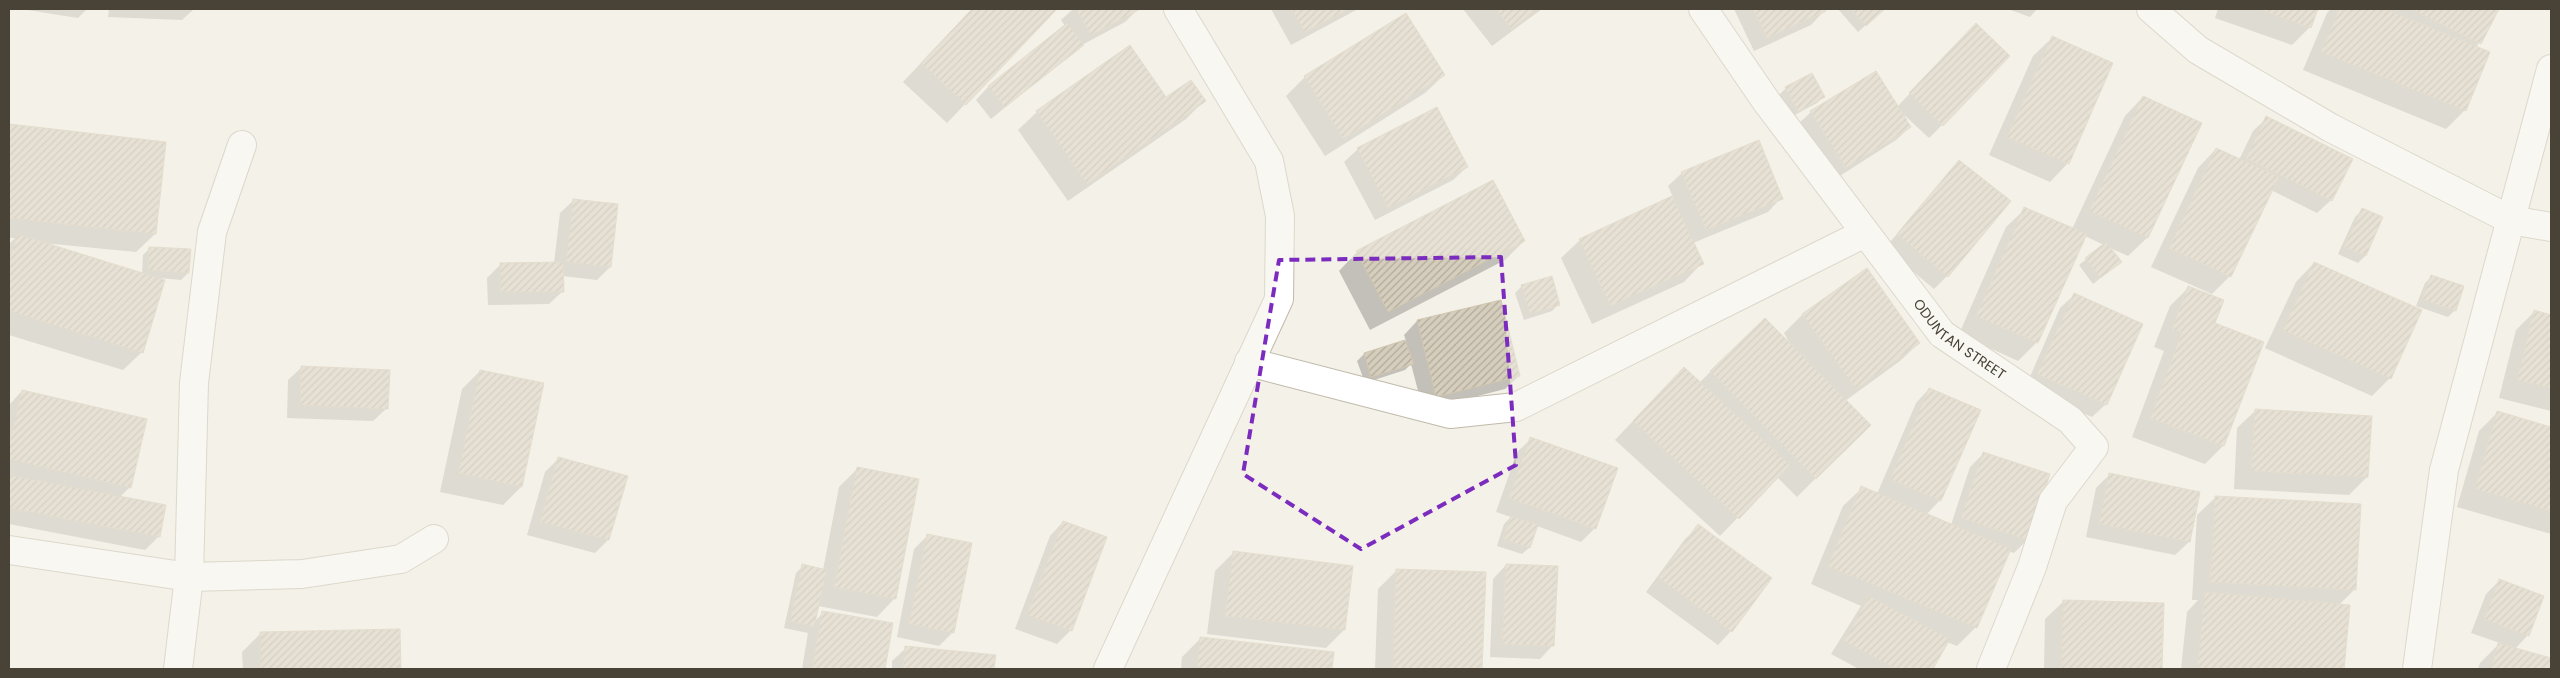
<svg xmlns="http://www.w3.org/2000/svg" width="2560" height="678" viewBox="0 0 2560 678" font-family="Poppins,sans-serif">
  <defs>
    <pattern id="building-hatch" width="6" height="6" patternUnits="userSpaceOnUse" patternTransform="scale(1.25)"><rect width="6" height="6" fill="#d6cebd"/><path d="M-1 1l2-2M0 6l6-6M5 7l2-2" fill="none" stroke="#b0a99a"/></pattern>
  </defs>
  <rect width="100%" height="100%" fill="#f4f1e8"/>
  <!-- shadow -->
  <path fill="#0003" d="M21,9H87L78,18Z
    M109,9H194L182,20L108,17Z
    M972,9H1055L947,123L903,82Z
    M1073,9H1138L1125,22L1080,46L991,119L976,100L989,86L1065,26L1061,20Z
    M1271,9H1358L1291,45Z
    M1463,9H1542L1492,46Z
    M1734,9H1823L1824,11L1811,25L1754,51Z
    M1838,9H1884L1858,32Z
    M2008,9H2037L2030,17Z
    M2218,9H2317L2310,27L2292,45L2215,18Z
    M2331,9H2498L2476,48L2465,110L2446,129L2303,70L2327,13Z
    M1405,15L1444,75L1425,93L1325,156L1286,96L1305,77Z
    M1962,38L1942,125L1929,138L1902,113L1910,127L1896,140L1832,181L1797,125L1811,112L1897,107Z
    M2052,38L2068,163L2050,182L1989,155L2033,56Z
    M1812,74L1824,96L1817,103L1791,117L1779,95L1786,88Z
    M2143,97L2200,123L2147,238L2128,256L2108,247L2113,268L2093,284L2079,265L2104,245L2085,236L2037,342L2018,361L1959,334L2006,227L2025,209L2072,229L2125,116Z
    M1166,99L1204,101L1186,119L1068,201L1018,130L1037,112Z
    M2267,118L2331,200L2317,213L2271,190L2230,276L2212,294L2151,267L2198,168L2216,149L2239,160L2253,131Z
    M9,125L165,143L155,234L136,252L43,243L142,274L143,255L150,248L188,273L181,280L159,278L142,352L123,370L9,335V244L15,238H9Z
    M1358,149L1467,167L1453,180L1375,220L1344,162Z
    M1959,161L1947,276L1934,289L1885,248Z
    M1682,173L1781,198L1768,212L1693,243L1702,263L1684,282L1592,324L1561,258L1580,240L1673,197L1668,186Z
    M574,200L617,205L610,267L597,280L562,276L563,291L549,304L488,305L487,278L501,264L554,263L560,213Z
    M2362,210L2381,218L2365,256L2358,263L2338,254L2355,217Z
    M1524,241L1505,260L1370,330L1339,271L1357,252Z
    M2314,263L2390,378L2372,396L2265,348L2296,282Z
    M2432,276L2455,310L2448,317L2416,306L2425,283Z
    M1522,286L1559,304L1552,311L1524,320L1515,293Z
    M2188,288L2214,324L2223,446L2205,464L2132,437L2164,351L2154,347L2170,306Z
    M2074,295L2106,404L2092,417L2025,388L2060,308Z
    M2534,312L2551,316V411L2499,398L2516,330Z
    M1802,315L1919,343L1900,361L1845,401L1869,425L1797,497L1777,477L1720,536L1615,440L1665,387L1699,383L1765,319L1791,346L1784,333Z
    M1417,321L1519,376L1505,389L1423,410L1411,364L1405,370L1365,383L1357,361L1364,354L1406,341L1404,335Z
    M302,367L387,408L373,421L287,418L288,380Z
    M480,371L521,487L503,505L440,492L462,389Z
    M1929,389L1940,500L1926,515L1951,525L1970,467L1984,453L2027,540L2014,553L2008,551L1976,627L1957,646L1947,642L1932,669H1859L1831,654L1861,606L1811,584L1843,506L1862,488L1877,494L1916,403Z
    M22,391L130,487L120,497L158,537L145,550L9,524V405Z
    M2256,410L2367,477L2349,495L2234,489L2237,428Z
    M2498,412L2551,428V534L2457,507L2479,431Z
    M1531,439L1595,528L1581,542L1537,526L1529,548L1522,554L1497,546L1504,524L1511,517L1496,512L1517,452Z
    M558,459L608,540L595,553L527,535L545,472Z
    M858,468L895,598L877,617L818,606L815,621L823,613L892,624L884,669H802L808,633L784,628L796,573L803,566L823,570L839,487Z
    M2109,475L2199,493L2189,542L2175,555L2086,537L2096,488Z
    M2216,497L2355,589L2338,606L2349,607L2343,669H2181L2187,612L2198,600H2192L2197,515Z
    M1063,522L1106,538L1070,631L1057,644L1015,629L1050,536Z
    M1699,526L1731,631L1718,645L1646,592L1685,539Z
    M928,535L953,632L939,646L897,637L914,549Z
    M1234,552L1344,630L1326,648L1207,634L1215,571Z
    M1506,565L1553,645L1540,659L1490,657L1493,579Z
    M1397,570L1484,573L1481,669H1375L1378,589Z
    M2499,581L2528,635L2515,649L2551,659V669H2478L2480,663L2500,643L2471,633L2486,594Z
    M2064,601L2163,604L2161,669H2044L2045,619Z
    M399,631L400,669H243L242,652L261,633Z
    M1200,639L1333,653L1331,669H1181L1182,657Z
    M906,648L994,656L993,669H892V661Z"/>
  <!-- building -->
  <path fill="url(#building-hatch)" stroke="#d1c6b0" d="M972,9H1057L966,105L921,63Z
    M1076,9H1140L1091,35Z
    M1291,9H1348L1305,32Z
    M1496,9H1538L1511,29Z
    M1753,9H1824L1826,11L1767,38Z
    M1851,9H1885L1866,26Z
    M2258,9H2318L2311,28Z
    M2339,9H2385L2490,52L2466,111L2321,52Z
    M2411,9H2499L2481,44Z
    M1406,13L1445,75L1343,139L1304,76Z
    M1067,23L1084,45L1005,107L988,86Z
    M1976,23L2010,56L1943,126L1909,93Z
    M2052,36L2113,63L2069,164L2007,137Z
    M1130,45L1166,97L1191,80L1206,101L1087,184L1036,111Z
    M1876,71L1911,127L1846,168L1810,111Z
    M1812,73L1825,97L1798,112L1785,87Z
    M2143,96L2202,123L2148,238L2089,211Z
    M1437,107L1468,167L1388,208L1357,148Z
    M2266,116L2353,159L2332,201L2246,158Z
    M9,124L166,142L156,234L9,218Z
    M1759,140L1783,199L1706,230L1681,172Z
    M2216,148L2279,177L2231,277L2169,248Z
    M1959,160L2011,201L1948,277L1897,234Z
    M1493,180L1525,241L1388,312L1356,251Z
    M1672,196L1704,264L1610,306L1579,239Z
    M573,199L618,204L611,267L566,262Z
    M2024,207L2087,234L2038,343L1976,316Z
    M2362,208L2383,217L2366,256L2344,247Z
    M17,234L165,280L143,353L9,311V262Z
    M2106,242L2122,262L2100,278L2085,258Z
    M149,247L191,249L189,273L148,270Z
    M563,262L564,292H501L500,263Z
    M2314,262L2422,310L2391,379L2283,330Z
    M1867,268L1920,343L1856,389L1802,314Z
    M2431,275L2464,286L2456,311L2422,299Z
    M1552,276L1560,305L1530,314L1521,285Z
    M2188,286L2224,300L2215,323L2264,342L2224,446L2150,418L2182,332L2172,329Z
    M2074,293L2143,324L2107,405L2037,374Z
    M1501,300L1520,376L1436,397L1417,320Z
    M2534,310L2551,315V388L2517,380Z
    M1765,318L1871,425L1816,479L1710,371Z
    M1405,340L1414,364L1371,377L1364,353Z
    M301,366L390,370L388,409L300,405Z
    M1684,367L1790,465L1739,519L1633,421Z
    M480,370L544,383L522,487L458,473Z
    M1929,388L1981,410L1941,501L1890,479Z
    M22,390L147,419L131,488L9,459V445Z
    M2255,409L2372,416L2368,477L2251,471Z
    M2497,411L2551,427V511L2475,489Z
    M1530,437L1618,468L1596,529L1509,498Z
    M1983,452L2050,474L2028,540L1961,518Z
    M558,457L628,476L609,540L540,522Z
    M857,467L919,479L896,599L834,587Z
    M2109,473L2200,492L2190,542L2099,524Z
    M9,475L166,505L160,537L9,508Z
    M1861,486L2011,549L1977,628L1828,566Z
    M2215,496L2361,504L2356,590L2210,582Z
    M1511,516L1538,525L1530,548L1503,539Z
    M1063,521L1107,537L1072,631L1027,615Z
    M1698,524L1772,578L1732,632L1659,578Z
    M927,534L972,543L954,633L909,624Z
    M1233,551L1353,566L1345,630L1225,616Z
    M802,564L827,570L814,627L790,621Z
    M1506,564L1558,566L1554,646L1502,644Z
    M1396,569L1486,572L1482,669H1393Z
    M2499,579L2544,596L2529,636L2484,619Z
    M2205,592L2350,605L2344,669H2197Z
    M1869,596L1950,639L1933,669H1896L1844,641Z
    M2063,600L2164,603L2162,669H2061Z
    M822,611L893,623L885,669H812Z
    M400,629L401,669H261L260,632Z
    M1200,637L1334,652L1332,669H1197Z
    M2498,643L2551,658V669H2491Z
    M905,646L996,655L994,669H903Z"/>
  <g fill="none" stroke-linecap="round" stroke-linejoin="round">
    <defs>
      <g id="street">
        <path id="s1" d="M1703,9L1766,101L1942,334L2070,420L2094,447L2053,501L2032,567L1991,669"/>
        <path d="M2151,9L2198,50L2331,128L2511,220L2551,227"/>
        <path d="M1249,362L1450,414L1516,407L1865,233"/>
        <path d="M9,550L189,577L302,574L401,559L434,539"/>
        <path d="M178,669L189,577L194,383L212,232L242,145"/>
        <path d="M1108,669L1279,299L1280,216L1269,161L1178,9"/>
        <path d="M2417,669L2444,470L2551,69"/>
      </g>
    </defs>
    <!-- street casing -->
    <use href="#street" stroke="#c0baaa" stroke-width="30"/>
    <!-- street -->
    <use href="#street" stroke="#fff" stroke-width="28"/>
  </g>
  <!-- marked area -->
  <path d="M0 0H2560V678H0ZM1501,257L1516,465L1361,549L1243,474L1279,260Z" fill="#f4f1e8" fill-opacity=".55" fill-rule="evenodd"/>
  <path fill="none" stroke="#7b2cbf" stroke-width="4" stroke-dasharray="10 6" stroke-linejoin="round" d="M1501,257L1516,465L1361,549L1243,474L1279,260Z"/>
  <g text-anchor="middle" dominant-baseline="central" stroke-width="4" stroke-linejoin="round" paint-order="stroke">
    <!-- street labels -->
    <g font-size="14" fill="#484237" stroke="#fff">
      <text stroke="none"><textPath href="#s1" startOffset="420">ODUNTAN STREET</textPath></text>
    </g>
  </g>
  <!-- border -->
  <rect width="2560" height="678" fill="none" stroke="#484237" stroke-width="20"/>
</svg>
